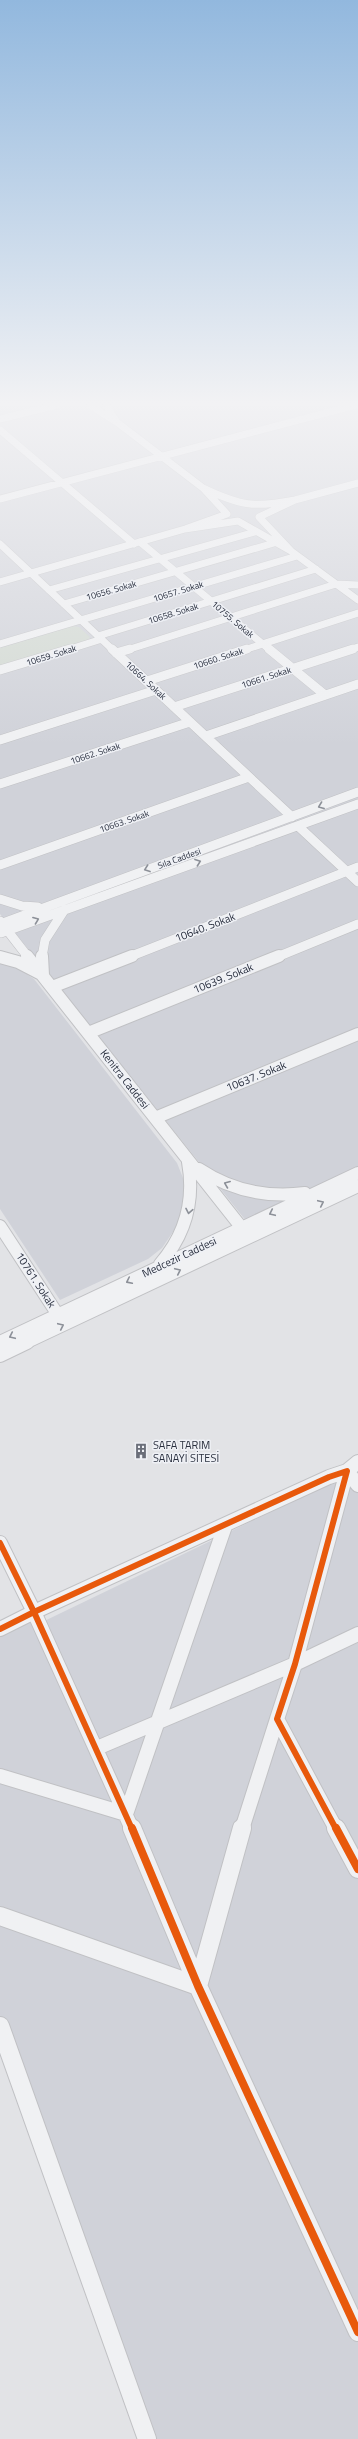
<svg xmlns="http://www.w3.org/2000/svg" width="358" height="2439" viewBox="0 0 358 2439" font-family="'Titillium Web',sans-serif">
  <rect width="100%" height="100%" fill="#e2e3e6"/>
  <!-- built -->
  <path fill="#d0d2d9" d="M0,405H358V1169L247,1222L0,914Z
    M0,961L16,967L34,979L177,1163L185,1183L184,1204L179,1223L162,1248L148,1259L60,1300L0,1209Z
    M358,1470V2439H140L0,2053V1627L30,1613L36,1625Z"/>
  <!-- green -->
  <path fill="#d2d9d2" d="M72,626L79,627L90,637L88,640L0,666V648Z"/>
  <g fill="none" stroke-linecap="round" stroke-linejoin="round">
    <defs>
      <path id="minor-far4" d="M90,405L118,423L203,488
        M106,405L116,421
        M0,419L57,405
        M0,430L134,544
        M203,488C241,506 254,508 295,500L259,517L291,551L238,521L185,529L227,514Z
        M0,499L356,405
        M295,500L358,483
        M140,542L270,650
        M0,544L113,650
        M291,551L358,600
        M0,582L185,529
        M49,590L255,532
        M64,604L274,543
        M98,636L316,569
        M0,644L297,556
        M67,650L102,639
        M127,650L336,584L358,585
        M244,650L358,613
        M350,650L358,647"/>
      <path id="minor-far3" d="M112,649L292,817
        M269,649L325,695
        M116,653L130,649
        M0,670L70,649
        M147,681L247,649
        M174,707L353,649
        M206,736L358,684
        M0,740L156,690
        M0,784L190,722
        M298,826L358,882
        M0,865L249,777
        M0,899L22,906L38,907
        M0,921L28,957
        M0,924L358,792
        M1,933L358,804
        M42,957L45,940L65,909
        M129,957L358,867
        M277,957L358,924"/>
      <path id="minor-far2" d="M27,956L249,1237
        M0,957L18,962L43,975L42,956
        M52,987L132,956
        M88,1033L279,956
        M155,1118L358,1034
        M199,1169C232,1191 266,1198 305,1193
        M0,1226L58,1315
        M160,1264C186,1234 195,1201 188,1162
        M0,1342L358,1173
        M25,1343L358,1186"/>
      <path id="minor-far1" d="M0,1355L27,1342
        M358,1462L347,1471L358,1485
        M0,1543L34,1612L329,1477L347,1471L295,1664L277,1719L336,1829
        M0,1629L34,1612L132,1829
        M97,1748L295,1664L358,1634
        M0,1776L126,1814L225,1526
        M242,1829L277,1719"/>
      <path id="minor" d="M132,1828L198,1986L358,2332
        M336,1828L358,1869
        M0,1916L198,1986L242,1828
        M0,2026L147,2439"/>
    </defs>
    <!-- minor-far4 casing -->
    <use href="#minor-far4" stroke="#c0c1c4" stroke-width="8"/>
    <!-- minor-far3 casing -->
    <use href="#minor-far3" stroke="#c0c1c4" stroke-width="10"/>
    <!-- minor-far2 casing -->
    <use href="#minor-far2" stroke="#c0c1c4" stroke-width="14"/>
    <!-- minor-far1 casing -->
    <use href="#minor-far1" stroke="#c0c1c4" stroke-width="16"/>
    <!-- minor casing -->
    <use href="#minor" stroke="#c0c1c4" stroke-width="20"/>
    <!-- minor-far4 -->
    <use href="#minor-far4" stroke="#f0f1f3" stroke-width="7"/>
    <!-- minor-far3 -->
    <use href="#minor-far3" stroke="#f0f1f3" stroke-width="9"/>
    <!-- minor-far2 -->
    <use href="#minor-far2" stroke="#f0f1f3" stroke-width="12"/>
    <!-- minor-far1 -->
    <use href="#minor-far1" stroke="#f0f1f3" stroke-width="14"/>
    <!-- minor -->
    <use href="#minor" stroke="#f0f1f3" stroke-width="18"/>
    <defs>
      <path id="cycleway-far1" d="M0,1543L34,1612L329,1477L347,1471L295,1664L277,1719L336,1829
        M0,1629L34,1612L132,1829"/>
      <path id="cycleway" d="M132,1828L198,1986L358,2332
        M336,1828L358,1869"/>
    </defs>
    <!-- cycleway-far1 casing -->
    <use href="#cycleway-far1" stroke="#eff1f6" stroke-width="8"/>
    <!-- cycleway casing -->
    <use href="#cycleway" stroke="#eff1f6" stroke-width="10"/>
    <!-- cycleway-far1 -->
    <use href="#cycleway-far1" stroke="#e8590c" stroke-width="6"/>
    <!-- cycleway -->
    <use href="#cycleway" stroke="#e8590c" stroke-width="8"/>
  </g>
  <!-- one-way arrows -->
  <defs><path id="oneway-chevron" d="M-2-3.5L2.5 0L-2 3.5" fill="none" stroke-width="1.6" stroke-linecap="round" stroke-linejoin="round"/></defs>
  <g stroke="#8c9098">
    <use href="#oneway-chevron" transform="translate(321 806) rotate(159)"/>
    <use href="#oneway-chevron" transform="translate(198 862) rotate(-20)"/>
    <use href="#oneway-chevron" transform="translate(147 869) rotate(160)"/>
    <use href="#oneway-chevron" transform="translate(36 920) rotate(-21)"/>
    <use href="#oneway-chevron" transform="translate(227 1184) rotate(-158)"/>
    <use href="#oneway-chevron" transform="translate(321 1203) rotate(-25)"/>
    <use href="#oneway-chevron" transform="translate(189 1211) rotate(101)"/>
    <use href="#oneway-chevron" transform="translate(272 1213) rotate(155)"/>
    <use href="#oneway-chevron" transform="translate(178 1271) rotate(-25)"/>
    <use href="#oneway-chevron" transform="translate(129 1281) rotate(154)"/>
    <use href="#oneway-chevron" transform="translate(61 1326) rotate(-25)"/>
    <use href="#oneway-chevron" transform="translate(12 1336) rotate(155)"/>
  </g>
  <!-- sky -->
  <linearGradient id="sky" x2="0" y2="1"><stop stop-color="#92b8de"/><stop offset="0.54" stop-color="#f2f2f4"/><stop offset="1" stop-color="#f2f2f4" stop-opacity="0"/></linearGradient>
  <rect width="358" height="746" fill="url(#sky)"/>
  <!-- icons -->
  <defs>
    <symbol id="building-bare" viewBox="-9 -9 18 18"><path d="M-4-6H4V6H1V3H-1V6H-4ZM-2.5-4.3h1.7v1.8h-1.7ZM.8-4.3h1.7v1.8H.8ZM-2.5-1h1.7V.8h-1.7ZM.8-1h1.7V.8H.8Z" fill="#6a6e79" stroke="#eff1f6" stroke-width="2.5" paint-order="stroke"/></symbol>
  </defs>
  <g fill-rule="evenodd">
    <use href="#building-bare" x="130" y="1440" width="22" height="22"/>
  </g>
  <g text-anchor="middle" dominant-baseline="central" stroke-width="3" stroke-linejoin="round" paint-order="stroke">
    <!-- far-street labels -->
    <g font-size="9" fill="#292f3e" stroke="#eff1f6">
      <text transform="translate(111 590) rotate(-16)">10656. Sokak</text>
      <text transform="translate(178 591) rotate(-17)">10657. Sokak</text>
      <text transform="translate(173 613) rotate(-17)">10658. Sokak</text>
      <text transform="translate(233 619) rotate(40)">10755. Sokak</text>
      <text transform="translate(51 655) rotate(-17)">10659. Sokak</text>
      <text transform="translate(218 658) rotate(-18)">10660. Sokak</text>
      <text transform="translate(266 677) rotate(-18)">10661. Sokak</text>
      <text transform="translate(146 680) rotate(43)">10664. Sokak</text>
      <text transform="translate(95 753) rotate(-18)">10662. Sokak</text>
      <text transform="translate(124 821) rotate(-19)">10663. Sokak</text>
      <text transform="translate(179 858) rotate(-20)">Sıla Caddesi</text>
    </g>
    <!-- street labels -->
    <g font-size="11" fill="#292f3e" stroke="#eff1f6">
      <text transform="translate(205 927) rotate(-21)">10640. Sokak</text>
      <text transform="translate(223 978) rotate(-22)">10639. Sokak</text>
      <text transform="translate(256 1076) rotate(-22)">10637. Sokak</text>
      <text transform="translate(125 1079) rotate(52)">Kenitra Caddesi</text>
      <text transform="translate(179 1257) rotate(-25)">Medcezir Caddesi</text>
      <text transform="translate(36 1280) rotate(57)">10761. Sokak</text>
    </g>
    <!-- poi labels -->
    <g font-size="11" fill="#292f3e" stroke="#eff1f6" text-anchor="start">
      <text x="153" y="1445">SAFA TARIM<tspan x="153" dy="13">SANAYİ SİTESİ</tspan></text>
    </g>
  </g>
</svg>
